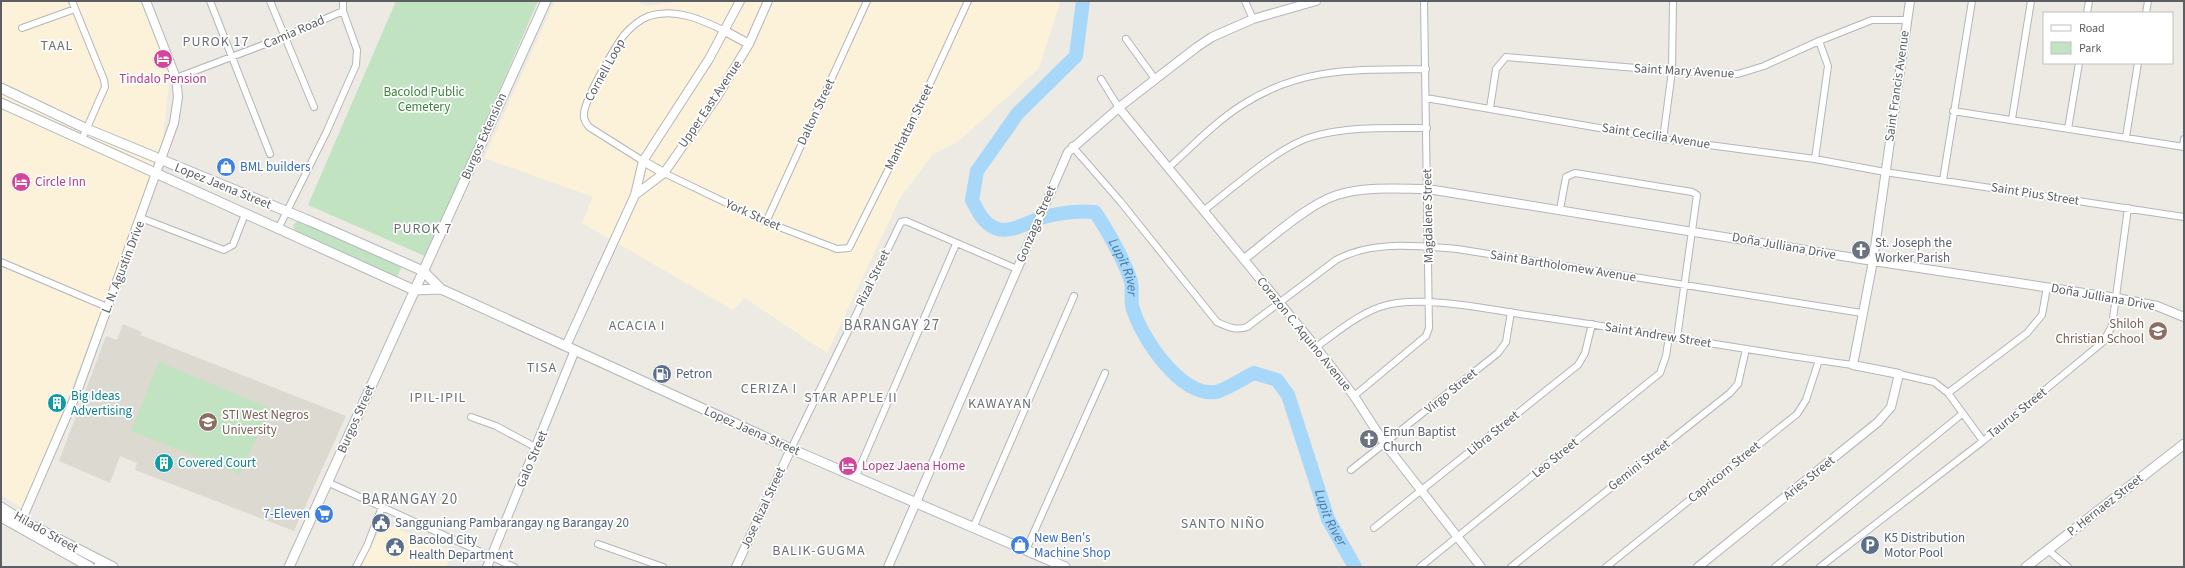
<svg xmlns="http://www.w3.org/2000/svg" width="2185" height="568" viewBox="0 0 2185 568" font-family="'Source Sans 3',sans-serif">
  <rect width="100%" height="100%" fill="#edeae3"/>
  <!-- commercial -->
  <path fill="#fbf2d9" d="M1,1H140L170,76L162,147L26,511L1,495Z
    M555,1H635L647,6L678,1H1060V3L1039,68L959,141L933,154L900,198L827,353L745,298L733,310L582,223L593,197L484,158Z
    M391,526L452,552L446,567H360L381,528Z"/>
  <!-- education -->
  <path fill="#dcd9d1" d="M123,324L142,332L140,335L346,416L294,531L135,470L137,463L120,456L110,483L59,461L106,336L117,340Z"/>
  <!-- green -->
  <path fill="#c1e3c1" d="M396,1H538L427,257L308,205Z
    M299,220L403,264L397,277L299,235L295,231L293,225Z
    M159,362L270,408L240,474L131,431Z"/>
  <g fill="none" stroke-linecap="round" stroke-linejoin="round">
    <!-- river -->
    <path stroke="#a7d7f9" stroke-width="14" id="s1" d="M1083,1L1076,56L1018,113L977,171L972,200C977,210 983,223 995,228C1009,234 1027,223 1040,218C1058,213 1076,210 1095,212C1106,228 1126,263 1131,282C1133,291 1130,301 1133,309C1142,339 1181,397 1216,392C1223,391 1246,377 1254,373L1277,380L1288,395L1328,519L1355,567"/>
    <defs>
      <path id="minor" d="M72,1L104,80L105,87L82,139
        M210,1L270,154
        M270,1L314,107
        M1245,1L1253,19
        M2087,13L2089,1
        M2146,13L2148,1
        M22,28L75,9
        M1126,39L1155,79
        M176,78L284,37L343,11
        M1101,79L1119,108
        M1426,98L1663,139L1815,159L1885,172L2184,217
        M1490,108L1496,69L1506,57L1672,71L1738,74L1764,66L1819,41L1872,20H1907
        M1953,111L2184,147
        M2012,119L2031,1
        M2068,129L2079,63
        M2126,137L2138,63
        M1663,139L1672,71L1673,1
        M1072,146L1120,201L1217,322C1228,327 1236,331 1247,327L1336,260C1372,240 1417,246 1457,249L1862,313
        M2183,147L2184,139
        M1815,159L1828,66L1819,41
        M643,161L589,127C586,123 583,119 584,114C584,100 615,47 624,35C631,27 639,20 649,16C676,8 700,19 725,31
        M1168,168C1192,147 1215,122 1242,105C1302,66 1358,70 1426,69
        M664,173L766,222L837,249L849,248L915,116L968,1
        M1943,180L1972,1
        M1560,209L1566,177L1575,173L1692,192L1697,195L1677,338
        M1203,211C1232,189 1278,147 1311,137C1348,126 1388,128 1427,128
        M141,218L224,250L233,245L245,214
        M766,222L867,1
        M278,229L326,133L356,65L357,50L343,11V1
        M1,262L107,307
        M1316,347C1336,333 1357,315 1380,307C1418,294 1487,309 1527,315C1636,330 1744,350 1853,365
        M1899,374L1934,382L1948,393L1983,441
        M1948,393L2027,333L2042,315L2047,287
        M1354,396L1426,336L1429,328L1424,1
        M471,417L496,426L537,448
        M791,449L901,222L906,221L1017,269
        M1351,470L1498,353L1506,342L1511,312
        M856,476L956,244
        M327,482L514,567
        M973,528L1074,296
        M1374,528L1578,365L1585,353L1592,324
        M598,544L663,567
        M1026,550L1105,373
        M2048,550L2068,567
        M97,567L99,561
        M356,567L367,546L382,507
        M1420,567L1660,373L1666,356L1669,336
        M1511,567L1730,393L1738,384L1746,349
        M1606,567L1797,414L1806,400L1819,360
        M1775,567L1962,414
        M1820,567L1983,441L2103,342L2112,326L2128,208"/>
      <path id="tertiary" d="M725,31L749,44
        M1119,108L1316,347L1354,396L1385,444L1481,567
        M643,161L664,173
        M635,195L664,173L717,97L749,44L768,1
        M1244,259C1269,240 1308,204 1337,195C1365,186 1399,189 1428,189L1873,261L2117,298L2157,306L2184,317
        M566,346L635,195L643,161L709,59L740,1
        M19,526L77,392L174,123L178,97L176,78L146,1
        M487,567L575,350
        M736,567L791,449
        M888,567L1068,152L1122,105L1197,47L1212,37L1253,19L1316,1
        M1698,567L1878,422L1891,407L1899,374L1853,365L1873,261L1910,1"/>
      <path id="secondary" d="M1,88L87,129L310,221L423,271L441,289L791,449L1065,567
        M1,103L414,290L441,289
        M1,507L21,520L113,567
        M1,517L90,567
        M289,567L546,1
        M2026,567L2184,444"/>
    </defs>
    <!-- minor casing -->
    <use href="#minor" stroke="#b3b5b9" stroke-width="8"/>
    <!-- tertiary casing -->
    <use href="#tertiary" stroke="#b3b5b9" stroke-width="10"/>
    <!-- secondary casing -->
    <use href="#secondary" stroke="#b4b7bc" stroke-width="11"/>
    <!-- minor -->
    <use href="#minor" stroke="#fff" stroke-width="6"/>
    <!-- tertiary -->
    <use href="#tertiary" stroke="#fff" stroke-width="8"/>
    <!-- secondary -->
    <use href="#secondary" stroke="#fff" stroke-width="9"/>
  </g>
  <!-- icons -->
  <defs>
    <symbol id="hotel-disc" viewBox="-11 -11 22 22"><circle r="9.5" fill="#d1479c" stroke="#fff"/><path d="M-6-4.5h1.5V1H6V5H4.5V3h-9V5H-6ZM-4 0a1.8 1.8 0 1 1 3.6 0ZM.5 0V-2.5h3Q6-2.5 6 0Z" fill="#fff"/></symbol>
    <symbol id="shop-disc" viewBox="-11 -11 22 22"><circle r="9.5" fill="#3f7fe0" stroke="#fff"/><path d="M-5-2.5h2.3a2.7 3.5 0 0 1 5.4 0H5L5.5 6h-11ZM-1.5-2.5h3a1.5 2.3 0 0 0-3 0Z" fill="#fff"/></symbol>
    <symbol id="church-disc" viewBox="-11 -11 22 22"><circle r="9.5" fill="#6b7280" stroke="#fff"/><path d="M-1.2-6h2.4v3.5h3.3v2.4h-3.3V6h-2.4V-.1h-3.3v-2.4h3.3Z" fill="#fff"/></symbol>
    <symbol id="school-disc" viewBox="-11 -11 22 22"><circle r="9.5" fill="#8d6e63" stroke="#fff"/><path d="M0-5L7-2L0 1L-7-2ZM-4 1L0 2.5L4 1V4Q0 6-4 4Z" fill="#fff"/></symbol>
    <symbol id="fuel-disc" viewBox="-11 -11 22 22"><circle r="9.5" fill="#5c6f8a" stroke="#fff"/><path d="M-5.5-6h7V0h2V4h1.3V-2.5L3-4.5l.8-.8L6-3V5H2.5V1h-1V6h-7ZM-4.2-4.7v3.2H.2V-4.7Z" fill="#fff"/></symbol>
    <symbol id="building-disc" viewBox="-11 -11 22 22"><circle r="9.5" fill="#0f9aa8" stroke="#fff"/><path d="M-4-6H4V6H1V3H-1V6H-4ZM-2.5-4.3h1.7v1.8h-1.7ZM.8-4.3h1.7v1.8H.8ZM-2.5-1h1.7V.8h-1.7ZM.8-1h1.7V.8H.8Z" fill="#fff"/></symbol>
    <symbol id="university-disc" viewBox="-11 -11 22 22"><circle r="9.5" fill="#8d6e63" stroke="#fff"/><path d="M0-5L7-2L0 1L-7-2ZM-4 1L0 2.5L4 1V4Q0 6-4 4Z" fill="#fff"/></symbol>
    <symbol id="supermarket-disc" viewBox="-11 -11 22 22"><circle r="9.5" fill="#3f7fe0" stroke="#fff"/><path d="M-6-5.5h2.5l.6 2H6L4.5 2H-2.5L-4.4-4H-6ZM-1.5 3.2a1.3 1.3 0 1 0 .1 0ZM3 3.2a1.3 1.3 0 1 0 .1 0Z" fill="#fff"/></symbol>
    <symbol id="civic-disc" viewBox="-11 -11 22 22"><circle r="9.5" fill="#5c6f8a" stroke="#fff"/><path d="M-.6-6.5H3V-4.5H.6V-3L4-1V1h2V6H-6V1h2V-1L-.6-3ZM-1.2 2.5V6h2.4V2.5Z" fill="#fff"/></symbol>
    <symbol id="parking-disc" viewBox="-11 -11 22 22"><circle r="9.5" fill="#5c6f8a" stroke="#fff"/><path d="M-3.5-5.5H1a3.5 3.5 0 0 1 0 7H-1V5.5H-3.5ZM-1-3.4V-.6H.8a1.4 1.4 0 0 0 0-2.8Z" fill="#fff"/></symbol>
  </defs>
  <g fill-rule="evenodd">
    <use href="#hotel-disc" x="152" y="48" width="22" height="22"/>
    <use href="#shop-disc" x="215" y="156" width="22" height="22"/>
    <use href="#hotel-disc" x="10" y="171" width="22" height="22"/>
    <use href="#church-disc" x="1850" y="239" width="22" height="22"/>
    <use href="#school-disc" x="2147" y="320" width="22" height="22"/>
    <use href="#fuel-disc" x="651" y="363" width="22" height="22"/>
    <use href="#building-disc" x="46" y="392" width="22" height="22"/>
    <use href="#university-disc" x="197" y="411" width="22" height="22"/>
    <use href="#church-disc" x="1358" y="428" width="22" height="22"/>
    <use href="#building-disc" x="153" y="452" width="22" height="22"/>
    <use href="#hotel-disc" x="837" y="455" width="22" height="22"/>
    <use href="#supermarket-disc" x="313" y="503" width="22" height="22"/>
    <use href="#civic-disc" x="370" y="512" width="22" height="22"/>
    <use href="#shop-disc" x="1009" y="534" width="22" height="22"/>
    <use href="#parking-disc" x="1859" y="534" width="22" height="22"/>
    <use href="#civic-disc" x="384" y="536" width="22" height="22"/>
  </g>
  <g text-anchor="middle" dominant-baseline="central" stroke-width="3.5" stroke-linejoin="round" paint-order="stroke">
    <!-- street labels -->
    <g font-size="13" fill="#5b5e62" stroke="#fff">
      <text transform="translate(294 32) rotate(-23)">Camia Road</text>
      <text transform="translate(605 70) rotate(-61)">Cornell Loop</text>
      <text transform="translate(1684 71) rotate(3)">Saint Mary Avenue</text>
      <text transform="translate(1897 86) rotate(-82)">Saint Francis Avenue</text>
      <text transform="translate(710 104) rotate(-56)">Upper East Avenue</text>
      <text transform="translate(816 112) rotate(-65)">Dalton Street</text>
      <text transform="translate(909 127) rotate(-64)">Manhattan Street</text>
      <text transform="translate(484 136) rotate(-66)">Burgos Extension</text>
      <text transform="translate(1656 136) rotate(9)">Saint Cecilia Avenue</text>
      <text transform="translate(223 186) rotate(22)">Lopez Jaena Street</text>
      <text transform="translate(2035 194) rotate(9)">Saint Pius Street</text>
      <text transform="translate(753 215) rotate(24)">York Street</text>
      <text transform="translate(1428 216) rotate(-91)">Magdalene Street</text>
      <text transform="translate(1036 224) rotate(-67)">Gonzaga Street</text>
      <text transform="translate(1784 246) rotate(10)">Doña Julliana Drive</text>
      <text transform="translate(1563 266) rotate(9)">Saint Bartholomew Avenue</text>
      <text transform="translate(123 267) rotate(-69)">L. N. Agustin Drive</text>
      <text transform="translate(873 278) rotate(-64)">Rizal Street</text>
      <text transform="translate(2103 297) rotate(10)">Doña Julliana Drive</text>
      <text transform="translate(1304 334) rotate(51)">Corazon C. Aquino Avenue</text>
      <text transform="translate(1658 335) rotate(9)">Saint Andrew Street</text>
      <text transform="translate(1451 391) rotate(-39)">Virgo Street</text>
      <text transform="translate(2017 413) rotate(-39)">Taurus Street</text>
      <text transform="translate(356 419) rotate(-66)">Burgos Street</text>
      <text transform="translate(752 431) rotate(24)">Lopez Jaena Street</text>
      <text transform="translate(1493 433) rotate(-39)">Libra Street</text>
      <text transform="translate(1555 458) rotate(-39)">Leo Street</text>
      <text transform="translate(532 459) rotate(-67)">Galo Street</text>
      <text transform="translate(1639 465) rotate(-38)">Gemini Street</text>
      <text transform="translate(1724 472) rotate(-39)">Capricorn Street</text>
      <text transform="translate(1809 478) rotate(-39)">Aries Street</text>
      <text transform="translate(2105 505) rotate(-38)">P. Hernaez Street</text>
      <text transform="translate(763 508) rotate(-65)">Jose Rizal Street</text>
      <text transform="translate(46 532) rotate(29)">Hilado Street</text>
    </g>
    <!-- hotel labels -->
    <g font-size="13" fill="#b23c85" stroke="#fff" text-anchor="start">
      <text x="163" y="79" text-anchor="middle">Tindalo Pension</text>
      <text x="35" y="182">Circle Inn</text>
      <text x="862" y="466">Lopez Jaena Home</text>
    </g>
    <!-- park labels -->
    <g font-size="13" fill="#3b823c" stroke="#fff">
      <text x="424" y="92">Bacolod Public<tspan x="424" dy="15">Cemetery</tspan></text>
    </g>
    <!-- shop labels -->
    <g font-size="13" fill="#366cbe" stroke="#fff" text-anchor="start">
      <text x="240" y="167">BML builders</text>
      <text x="310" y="514" text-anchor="end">7-Eleven</text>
      <text x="1034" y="538">New Ben's<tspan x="1034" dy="15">Machine Shop</tspan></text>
    </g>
    <!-- worship labels -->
    <g font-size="13" fill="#5b616d" stroke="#fff" text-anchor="start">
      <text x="1875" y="243">St. Joseph the<tspan x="1875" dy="15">Worker Parish</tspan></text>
      <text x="1383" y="432">Emun Baptist<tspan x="1383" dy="15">Church</tspan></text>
    </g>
    <!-- education labels -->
    <g font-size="13" fill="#785e54" stroke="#fff" text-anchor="end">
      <text x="2144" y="324">Shiloh<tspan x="2144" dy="15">Christian School</tspan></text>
      <text x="222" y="415" text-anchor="start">STI West Negros<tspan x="222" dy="15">University</tspan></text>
    </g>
    <!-- service labels -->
    <g font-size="13" fill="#4e5e75" stroke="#fff" text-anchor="start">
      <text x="676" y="374">Petron</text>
      <text x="395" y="523">Sangguniang Pambarangay ng Barangay 20</text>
      <text x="1884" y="538">K5 Distribution<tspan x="1884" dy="15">Motor Pool</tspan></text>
      <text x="409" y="540">Bacolod City<tspan x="409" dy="15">Health Department</tspan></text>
    </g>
    <!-- culture labels -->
    <g font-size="13" fill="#0d838f" stroke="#fff" text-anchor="start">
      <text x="71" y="396">Big Ideas<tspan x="71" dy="15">Advertising</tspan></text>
      <text x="178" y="463">Covered Court</text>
    </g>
    <!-- neighbourhood labels -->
    <g font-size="14" letter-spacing="1" fill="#6c7074" stroke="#fff">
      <text x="216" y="42">PUROK 17</text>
      <text x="57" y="46">TAAL</text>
      <text x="423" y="229">PUROK 7</text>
      <text x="637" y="326">ACACIA I</text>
      <text x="542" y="368">TISA</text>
      <text x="769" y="389">CERIZA I</text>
      <text x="438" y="398">IPIL-IPIL</text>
      <text x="851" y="398">STAR APPLE II</text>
      <text x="1000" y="404">KAWAYAN</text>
      <text x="1223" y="524">SANTO NIÑO</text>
      <text x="819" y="551">BALIK-GUGMA</text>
    </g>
    <!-- water labels -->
    <g font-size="14" font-style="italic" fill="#4578a9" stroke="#fff">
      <text stroke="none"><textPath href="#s1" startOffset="440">Lupit River</textPath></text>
      <text stroke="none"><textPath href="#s1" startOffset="823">Lupit River</textPath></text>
    </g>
    <!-- quarter labels -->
    <g font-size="15" letter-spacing="1" fill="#6c7074" stroke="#fff">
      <text x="892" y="325">BARANGAY 27</text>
      <text x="410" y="499">BARANGAY 20</text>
    </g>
  </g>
  <!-- border -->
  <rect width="2185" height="568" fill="none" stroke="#5b5e62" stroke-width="4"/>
  <!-- legend -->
  <rect x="2043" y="12" width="130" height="52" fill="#ffffff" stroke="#bdbfc0"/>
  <rect x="2051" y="25" width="20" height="6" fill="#ffffff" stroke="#bdbfc0"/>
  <text x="2079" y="32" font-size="12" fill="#5b5e62">Road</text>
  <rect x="2051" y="42" width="20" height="12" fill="#c1e3c1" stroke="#bdbfc0"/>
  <text x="2079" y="52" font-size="12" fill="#5b5e62">Park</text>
</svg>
